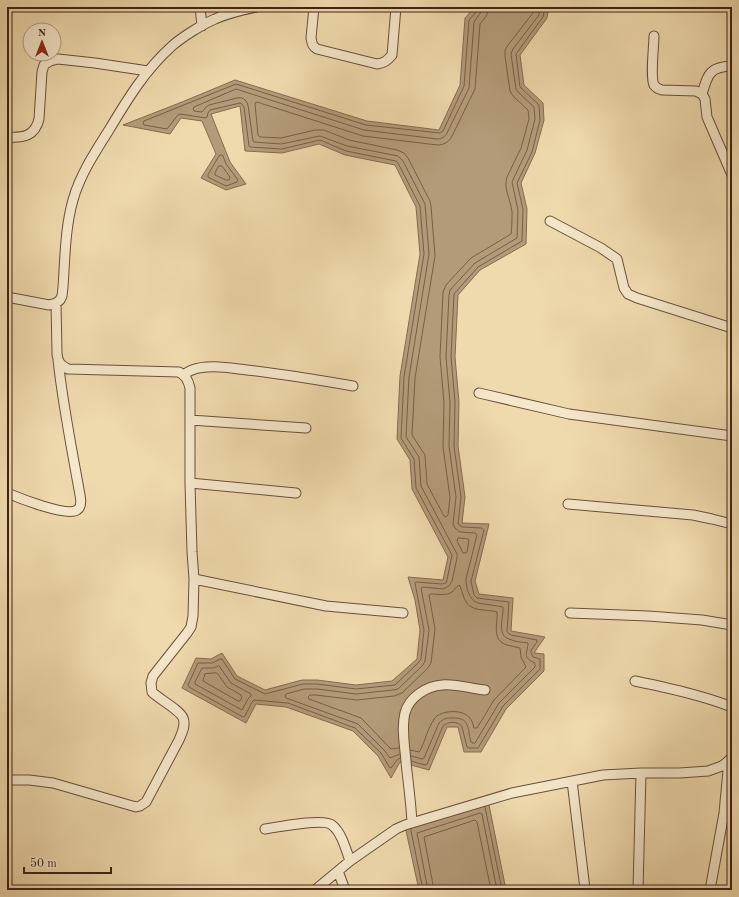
<svg xmlns="http://www.w3.org/2000/svg" width="739" height="897" viewBox="0 0 739 897" font-family="'Old Standard TT',serif">
  <rect width="100%" height="100%" fill="#efdaad"/>
  <filter id="stains"><feTurbulence type="fractalNoise" baseFrequency=".005" numOctaves="4"/><feColorMatrix values="0 0 0 0 .2 0 0 0 0 .09 0 0 0 0 .02 0 0 0 .5 -.17"/></filter>
  <radialGradient id="worn" r=".72"><stop offset=".6" stop-color="#630" stop-opacity="0"/><stop offset="1" stop-color="#630" stop-opacity=".3"/></radialGradient>
  <!-- water -->
  <path fill="#b39b79" stroke="#846b51" d="M475,7H549L547,18L520,55L524,85L543,103L544,120L535,153L521,183L527,209L526,244L480,270L458,295L455,357L459,402L458,446L465,497L462,523L489,524L475,581L479,594L513,598L511,631L545,637L534,653L544,654V671L506,709L481,752H464L458,727H447L429,770L400,762L391,778L378,756L353,731L286,707L256,704L246,723L182,688L196,658L211,659L222,653L237,676L265,690L302,680H317L356,685L392,681L417,659L420,630L415,600L408,577L443,580L448,557L412,489L410,460L397,439L400,376L420,254L416,207L395,165L345,155L319,144L282,153L245,151L240,106L211,114L230,162L246,184L226,190L201,178L216,154L202,121L181,118L170,134L123,125L182,102L235,80L367,121L439,130L460,85L465,18Z
    M488,800L506,890H419L405,826Z"/>
  <g fill="none" stroke-linecap="round" stroke-linejoin="round">
    <!-- shore -->
    <path stroke="#785e46" stroke-width="1" d="M488,7L487,15L480,24L475,89L452,136C449,142 444,145 437,145L363,136L257,102L255,103V104L258,135L260,137L281,138L315,130H324L349,140L397,150L404,153L408,158L430,201L431,206L435,256L415,378L412,435L425,455L427,484L444,516L446,517L448,515L450,497L443,447L444,403L440,357L443,292L446,285L471,258L511,234C512,227 512,219 512,212C511,200 503,189 507,177L521,148L529,119L528,110L513,96L510,91L505,56V50L508,45L533,13L534,7
      M220,155H222L223,156L226,164L238,180L237,182L226,186L208,177V175Z
      M219,166H222L230,177L229,180H226L215,175V173Z
      M460,538L468,539L469,540L467,552L465,553H463L457,541L458,538Z
      M219,666L231,683L251,694V696L248,699L242,710L240,709L195,684V682L202,668H213Z
      M216,673L218,674L227,687L241,695L242,697L240,701H238L203,681V680L205,674Z
      M399,748L391,749L361,718L309,699L308,697L310,695H316L357,700L394,696L402,693L427,669L431,663L435,629L429,595L431,594C438,594 446,596 452,592C455,589 456,587 459,585L460,586C462,591 463,597 466,602C472,612 487,609 497,612C498,624 491,640 507,645C511,646 516,647 520,648L521,657L526,667L494,700L477,728H474C473,724 472,720 469,717C461,709 441,710 434,719C428,728 425,741 420,751L419,752L410,750
      M400,754L390,758L384,750L358,724L286,698L285,696L286,694L304,689H317L356,694L393,690L398,689L423,665L425,661L429,630L421,588L423,587L443,589L449,586L452,581L457,558V554L421,486L419,457L406,437L409,377L429,254L425,204L403,161L398,156L347,146L320,136L281,144L254,142L253,141L248,105C246,99 242,97 237,98L209,105L206,107L202,112L194,111L193,109L194,107L236,89L364,130L437,139C442,139 445,137 447,133L469,88L474,22L481,12L482,7
      M411,756L422,759L424,758L439,723C443,719 446,718 451,718C470,717 467,727 471,742L472,743H475L499,703L535,667V663C521,657 528,653 528,643C522,642 515,642 509,639C496,635 504,616 503,607L478,603C469,600 466,588 466,579L477,535L475,533L460,532L455,528L453,524L456,497L449,446L450,402L446,357L449,295L450,290L475,263L517,238L518,210L512,182L527,150L535,119L534,107L518,92L516,89L511,54L513,49L539,15L540,7
      M400,758L397,760L392,767L390,768L381,753L355,728L288,703L254,700L252,702L245,716L243,717L189,687L188,685L198,663H212L220,659H222L235,679L265,694L303,684H317L356,689L395,685L419,662L421,659L424,630L415,583L416,582L442,584L446,583L447,580L452,555L416,488L414,459L401,438L404,377L424,254L420,206L398,163L396,161L346,151L320,140L282,149L250,147L249,146L244,107L242,104L240,103L210,110L208,113L207,117L206,118L180,114L177,116L167,129L144,125L143,123L144,121L236,84L366,125L440,133L443,131L464,86L469,20L477,11V7
      M411,761L425,765L427,764L443,726C448,721 459,721 462,727L467,747L469,748H478L503,706L540,669V659L533,657L531,653V650L537,642V640L511,635L507,632L509,602L477,598L474,595L471,581L484,530L482,528L462,527L458,524L461,497L454,446L455,402L451,357L454,294L478,267L522,241L523,209L517,183L532,152L540,120L539,105L520,87L516,54L543,17L545,7
      M485,807L502,890
      M411,829V831L423,890
      M428,890L417,833L480,813L482,814L497,890
      M434,890L424,837L475,820L477,822L491,890"/>
    <defs>
      <path id="minor" d="M200,7L202,26
        M314,7L311,38C312,43 312,46 317,49L377,64C384,63 387,61 392,55L396,7
        M654,36C654,46 650,77 654,85C656,88 658,89 662,90L696,91L702,94L705,99L707,117L732,175
        M702,94C708,74 709,67 732,66
        M7,137C24,138 35,136 39,119L42,72L44,65L50,61L58,59L95,63L148,71
        M550,221L601,248L617,259L624,288L628,294L637,298L732,328
        M7,297L49,305L56,303L60,300L62,296L63,287C65,259 65,228 73,200C80,175 95,152 109,130C127,100 145,70 172,46C182,37 203,24 215,19C228,13 242,10 256,7
        M184,375C186,373 189,371 192,370C208,364 229,368 247,370C282,374 318,380 353,386
        M479,393L569,414L732,436
        M190,420L306,428
        M190,483L296,493
        M7,493C19,498 67,517 77,510C82,507 81,500 80,495C72,450 63,406 58,360
        M568,504L693,515L712,519L732,524
        M194,579L326,606L403,613
        M570,613L648,616L702,620L732,625
        M635,681C668,688 701,695 732,707
        M7,780H29L53,783L136,807L140,806L146,802L179,740C182,733 186,725 183,718C180,710 159,699 152,692L151,683L153,676L187,633L191,627L193,616L194,579L192,552L190,483V388C188,380 186,376 179,372L68,369C60,365 58,362 57,354L56,303
        M572,781L585,889
        M412,823C411,802 408,782 406,762C405,746 401,729 405,713C409,697 427,686 442,685C453,683 473,689 485,690
        M265,829C278,827 324,818 332,825C342,833 346,850 350,861
        M338,871L345,890
        M315,890L350,861L396,829L405,825L512,793L603,775L641,773H680L708,771L722,766L732,758
        M638,890L641,773
        M710,890L724,813L729,760"/>
    </defs>
    <!-- minor casing -->
    <use href="#minor" stroke="#6a503a" stroke-width="11"/>
    <!-- minor -->
    <use href="#minor" stroke="#f5e7ca" stroke-width="9"/>
  </g>
  <!-- margin -->
  <rect width="739" height="897" fill="none" stroke="#efdaad" stroke-width="24"/>
  <rect x="8" y="8" width="723" height="881" fill="none" stroke="#3e2214" stroke-width="2"/>
  <rect x="12" y="12" width="715" height="873" fill="none" stroke="#3e2214"/>
  <!-- north arrow -->
  <g transform="translate(42 42)"><circle r="19" fill="#f5e7ca" stroke="#ac9881"/>
  <path d="M0-3L7 15L0 10L-7 15Z" fill="#8f2418"/>
  <text y="-6" font-size="11" font-weight="bold" text-anchor="middle" fill="#3e2214">N</text>
  </g>
  <!-- scale -->
  <path d="M24 867v6h87v-6" fill="none" stroke="#3e2214" stroke-width="2"/>
  <text x="30" y="867" font-size="12" fill="#3e2214" stroke="#f5e7ca" stroke-width="3" paint-order="stroke">50 m</text>
  <rect width="100%" height="100%" filter="url(#stains)"/>
  <rect width="100%" height="100%" fill="url(#worn)"/>
</svg>
